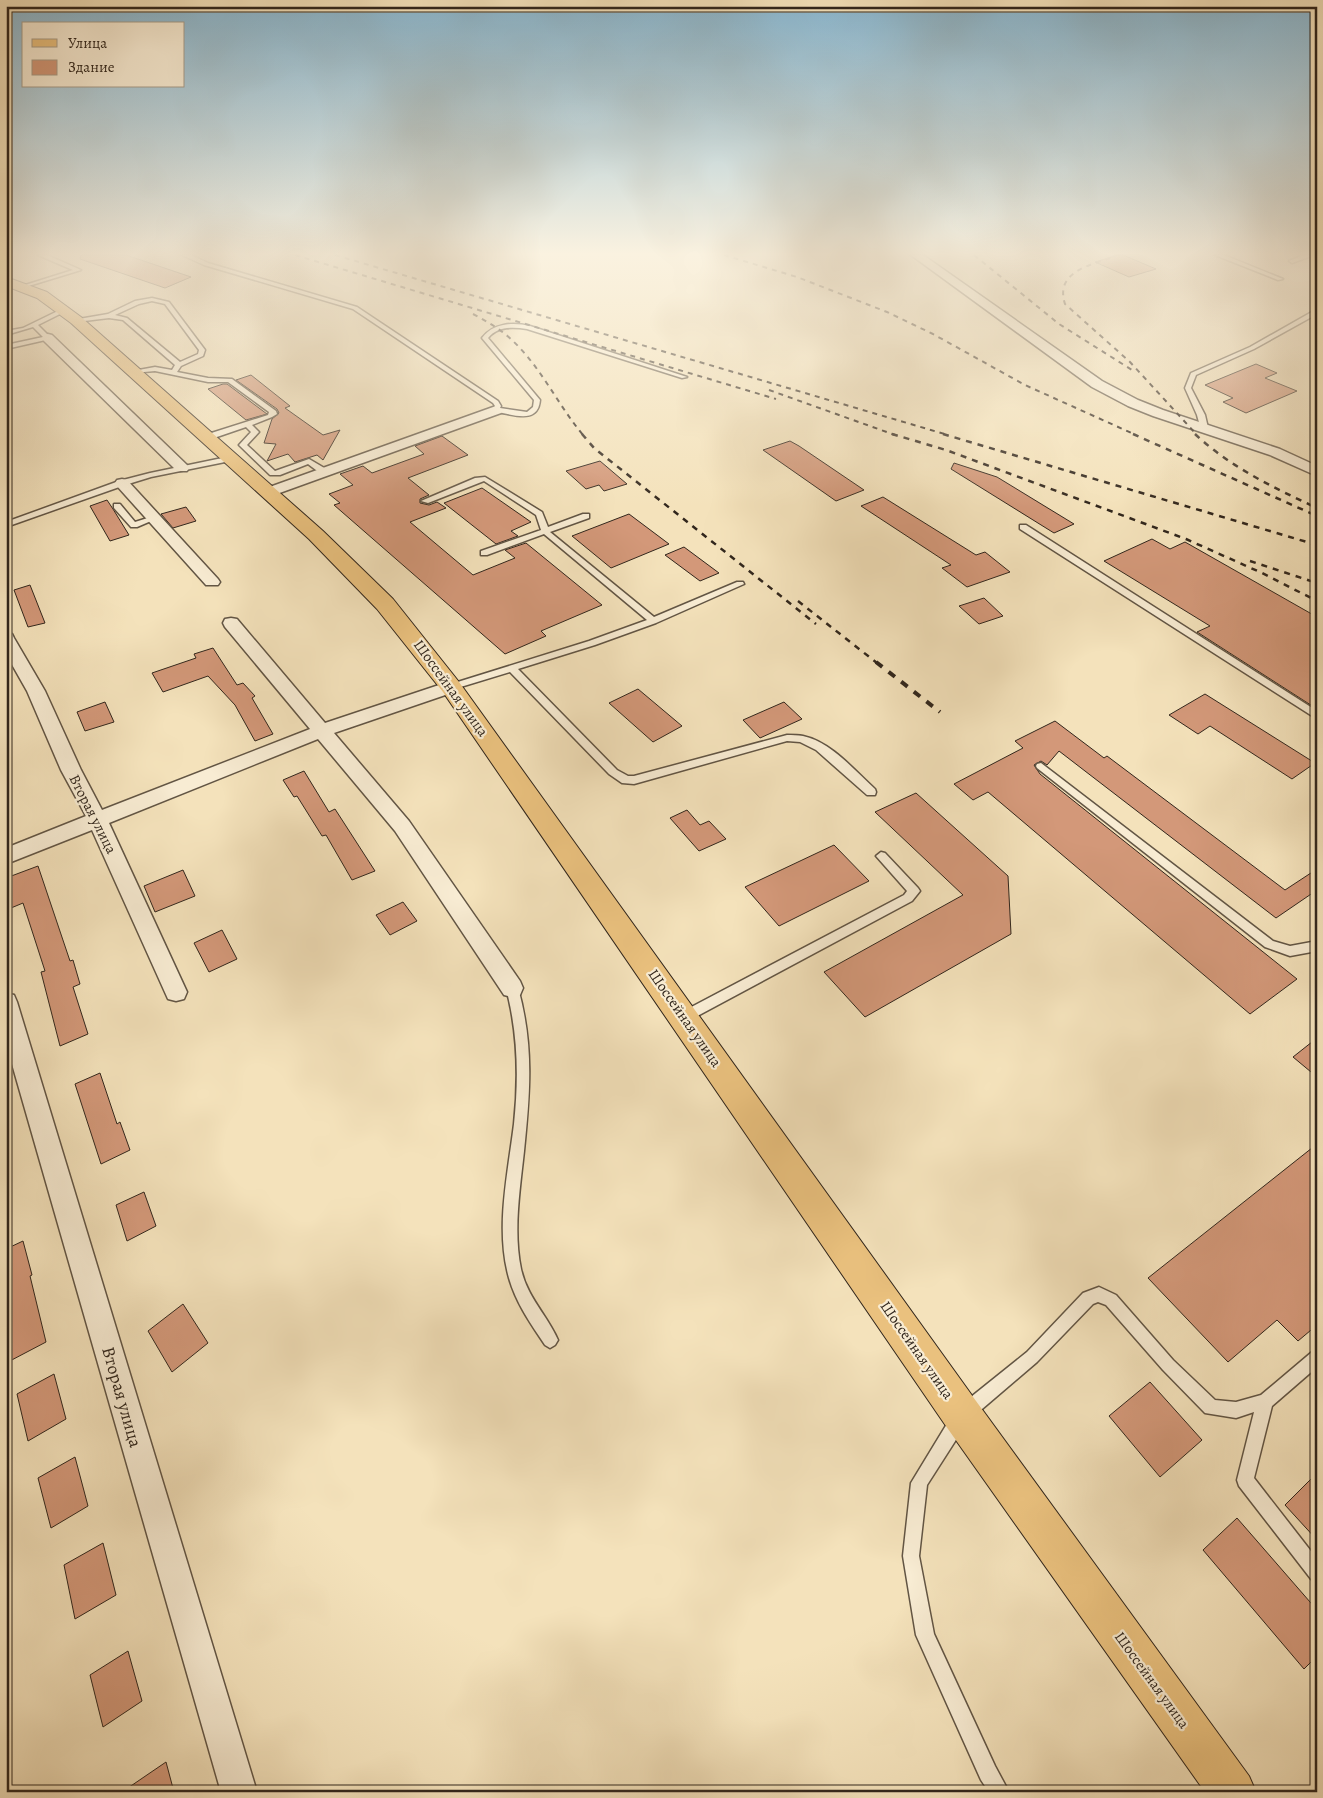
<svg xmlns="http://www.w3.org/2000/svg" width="1323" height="1798" viewBox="0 0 1323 1798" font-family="Alegreya,serif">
  <rect width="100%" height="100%" fill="#f4e2bb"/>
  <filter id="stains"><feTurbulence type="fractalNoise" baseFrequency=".004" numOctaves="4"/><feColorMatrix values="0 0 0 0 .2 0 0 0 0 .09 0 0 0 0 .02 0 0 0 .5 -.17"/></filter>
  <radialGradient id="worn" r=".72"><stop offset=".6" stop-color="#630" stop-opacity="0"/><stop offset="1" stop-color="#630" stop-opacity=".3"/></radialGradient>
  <!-- building -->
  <path fill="#d39879" stroke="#31261c" d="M81,255H126L191,277L165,288L80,259Z
    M1118,255H1123L1156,269L1129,277L1095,262Z
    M1256,364L1277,373L1265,378L1297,391L1246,413L1223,402L1233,398L1205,385Z
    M251,375L290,406L285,408L323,435L340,430L323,460L317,455L295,462L288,454L267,461L276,444L264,443L272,419L279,413L277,409L236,380Z
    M223,384H227L267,414L246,420L208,389Z
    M442,436L468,455L408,478L429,495L420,499V503L429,505L437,502L446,508L410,522L473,575L515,558L505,550L526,543L602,605L541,631L546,636L505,654L334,505L340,503L329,494L353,485L340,474L363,466L372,473L424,454L415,446Z
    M790,441L799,446L864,490L836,501L763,450Z
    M600,461L627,484L604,491L599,485L586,489L566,471Z
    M954,463L997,477L1074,524L1054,533L951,469Z
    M482,488L531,522L511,531L518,536L496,544L444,503Z
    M883,497L976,555L985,552L1010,572L967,587L942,568L951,565L861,506Z
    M107,500L113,509L129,535L110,541L90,506Z
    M186,507L196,521L173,528L161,514Z
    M629,514L669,544L611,568L572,536Z
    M1152,539L1170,549L1185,542L1317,617V709L1197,632L1210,626L1104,561Z
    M684,547L719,573L700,581L665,555Z
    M30,585L45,623L28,627L14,590Z
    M984,598L1003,616L979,624L959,606Z
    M213,648L237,685L243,683L255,696L252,698L273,734L255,741L235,705L208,676L163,692L152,673L196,658L194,654Z
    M638,689L682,726L653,742L609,703Z
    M1205,694L1315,763L1292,779L1210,726L1198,734L1169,715Z
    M105,702L114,722L85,731L77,712Z
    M784,702L802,719L760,738L743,720Z
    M1055,721L1104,758L1107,756L1285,890L1317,869V890L1276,918L1059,751L1047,765L1041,761L1034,765L1040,774L1297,979L1250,1014L988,792L973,800L954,784L1023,748L1015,741Z
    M304,771L329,812L335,809L375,871L352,880L326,835L322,836L297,796L294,797L283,780Z
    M916,793L1008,876L1011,934L865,1017L824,972L963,895L875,812Z
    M687,810L700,825L709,821L726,839L699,851L670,818Z
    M834,845L869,881L779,926L745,887Z
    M38,866L70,961L73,960L80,984L73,987L88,1034L60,1046L41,972L45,971L23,903L11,908L6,893V878Z
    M183,870L195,896L155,912L144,886Z
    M403,902L417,921L390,935L376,915Z
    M222,930L237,959L209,972L194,943Z
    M1317,1038V1077L1293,1057Z
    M100,1073L117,1124L120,1122L130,1150L101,1164L75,1084Z
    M1317,1144V1325L1298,1341L1277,1320L1228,1362L1148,1278Z
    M144,1192L156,1226L127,1241L116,1205Z
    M23,1241L32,1275L30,1276L46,1342L6,1363V1249Z
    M183,1304L208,1343L172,1372L148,1331Z
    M54,1374L66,1419L28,1441L17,1394Z
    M1150,1382L1202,1440L1160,1477L1109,1416Z
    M75,1457L88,1506L51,1528L38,1478Z
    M1317,1473V1540L1285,1505Z
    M1237,1518L1317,1610V1656L1304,1669L1203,1550Z
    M103,1543L116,1595L75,1619L64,1565Z
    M128,1651L142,1701L103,1727L90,1675Z
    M166,1762L174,1792H122Z"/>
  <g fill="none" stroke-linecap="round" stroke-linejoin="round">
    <defs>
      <path id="service" d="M38,255H47L81,270L22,288V286L73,270Z
        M182,255H191L208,263L357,307L498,401L501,406L500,408L527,412L533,407L534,400L482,338C493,323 513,322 530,326L687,377L682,378L527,329C513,327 498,326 488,338L540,400C538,425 513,414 496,412L493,410L495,406L493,403L353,309L204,265Z
        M1215,255H1224L1283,279L1278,280Z
        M1304,255H1314L1292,263L1289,261Z
        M152,298L169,302L205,350L203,356L181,366L177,372L208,378L232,379L276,411L277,414L272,417L252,425L259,432L247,445L275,471L309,459L326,469V473H320L308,464L280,475H270L239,445L251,432L246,427L211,439H205V435L268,415L269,412L228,382H208L155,371L133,373V371L155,367L172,370L175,365L123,320L109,318L76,322L73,320L108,314L135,301ZM152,301L165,304L199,350L198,354L180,362L127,318L115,315L139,304Z
        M64,308L66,309V311L38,325L50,337V339L6,349V345L43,337L33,327L6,335V331L23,328Z
        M1317,309V314L1254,349L1196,375L1191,388L1205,415L1208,428L1201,430L1197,415L1185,388L1191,373L1250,347Z
        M232,456H235V460L151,477L125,485L6,527V522L119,481L150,473Z
        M485,477L542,512L548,527L583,514H589V518L550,532L654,617L737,582H743L744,584L656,623L595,645L518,669L617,770L628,776H634L787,735C792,735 798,735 803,736C831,742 854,770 875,789L876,792L875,795H867L816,750L800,742L787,741L634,784L622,783L609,774L510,672L454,689H448V685L589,641L647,620L544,534L487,555H481V551L541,530L536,515L484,481L428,503L421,501L475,478Z
        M114,504H120L135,522L154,516L158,518L137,527H131L114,508Z
        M1020,525H1026L1317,711V719L1020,529Z
        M1041,763L1273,941L1290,946L1317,941V951L1290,956L1265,947L1037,768L1036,766L1037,764Z
        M881,852L885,853L918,888L920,891L912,901L688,1021L684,1022L680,1021L678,1017L680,1013L904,895L907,891L876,856Z
        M512,983L516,985L518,988C534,1045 530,1092 524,1151C520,1189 513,1231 521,1269C527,1297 547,1315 558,1340L555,1345L550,1348L545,1345C531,1324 516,1303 509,1278C495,1229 508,1173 514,1124C519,1077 518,1033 506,988L508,985Z
        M1099,1287L1116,1295L1173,1360L1215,1400L1236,1402L1261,1395L1312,1352L1317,1349V1367L1272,1406L1254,1478L1317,1559V1581L1311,1579L1239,1486L1237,1480L1254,1412L1236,1418L1205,1413L1163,1370L1106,1305L1098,1302L1093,1304L1037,1362L968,1421L927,1485L919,1556L934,1634L995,1766L1009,1792H989L981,1780L916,1635L903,1556L911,1483L956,1409L1027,1352L1083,1293Z"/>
      <path id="minor" d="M911,255H923L1102,381L1138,400L1163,410L1280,449L1317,466V476L1270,455L1153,416L1128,406L1092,387Z
        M48,334L52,335L187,465L189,468L187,471H177L44,341L42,338L44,335Z
        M496,406L503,410L501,413L274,495H264L262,492L264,489Z
        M122,479L127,480L218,579L220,582L218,585H206L117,486L115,483L117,480Z
        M231,618L237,619L325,723L451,681L457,683L460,687L457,691L334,733L409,821L520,981L523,988L520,995L512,997L504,995L395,831L318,739L109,823L187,992L184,999L176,1001L168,999L92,830L6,864V848L86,816L61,770L27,691L6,654V633L12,634L14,638L45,691L81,770L102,810L310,729L225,627L223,623L225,619Z
        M6,993L14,995L17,1002L257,1792H221L6,1043Z"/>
      <path id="primary" d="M6,277L47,292L81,317L323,531L393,599L459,682L976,1401L1249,1776L1256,1792H1205L948,1429L443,692L377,609L309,539L71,323L37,298L6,286Z"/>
    </defs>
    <!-- service casing -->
    <use href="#service" stroke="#625544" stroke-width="3"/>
    <!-- minor casing -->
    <use href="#minor" stroke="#625544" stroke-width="3"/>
    <!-- primary casing -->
    <use href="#primary" stroke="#31261c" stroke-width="2"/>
    <!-- service -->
    <use href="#service" fill="#f8ecd3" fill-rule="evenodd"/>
    <!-- minor -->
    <use href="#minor" fill="#f8ecd3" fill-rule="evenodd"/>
    <!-- primary -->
    <use href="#primary" fill="#eac17e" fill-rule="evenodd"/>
    <!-- rail-far2 -->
    <path stroke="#31261c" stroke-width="2" stroke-dasharray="5 5" stroke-linecap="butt" d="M295,255L776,399
      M335,255L948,435
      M724,255L797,277L887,312L933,334L1025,385L1136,435
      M974,255L1059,324L1132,370
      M1110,258C1087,266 1055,273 1065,304L1130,362L1197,435
      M473,314C488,322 502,330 514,342C542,369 558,405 583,435
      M769,390L895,435"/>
    <!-- rail-far1 -->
    <path stroke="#31261c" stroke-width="2.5" stroke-dasharray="6 6" stroke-linecap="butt" d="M582,434L594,448L816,624
      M892,434L946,450L1186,539L1262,573L1317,601
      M943,434L1317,545
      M1133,434L1317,516
      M1195,434C1230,467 1274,488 1317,508
      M1250,561L1317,583
      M798,601L877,663"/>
    <!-- rail -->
    <path stroke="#31261c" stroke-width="4" stroke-dasharray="8 8" stroke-linecap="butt" d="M876,662L940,712"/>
  </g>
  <!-- sky -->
  <linearGradient id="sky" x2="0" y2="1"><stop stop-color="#89b8d2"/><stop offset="0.5" stop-color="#faf2e0"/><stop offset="1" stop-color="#faf2e0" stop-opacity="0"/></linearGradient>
  <rect width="1323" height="507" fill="url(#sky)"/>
  <g text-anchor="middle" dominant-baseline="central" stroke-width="4.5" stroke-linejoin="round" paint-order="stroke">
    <!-- street labels -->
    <g font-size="15" fill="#31261c" stroke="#f8ecd3">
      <text transform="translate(451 688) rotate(54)">Шоссейная улица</text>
      <text transform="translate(93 814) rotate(63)">Вторая улица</text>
      <text transform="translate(685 1018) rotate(55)">Шоссейная улица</text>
      <text transform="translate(917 1350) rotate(55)">Шоссейная улица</text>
      <text transform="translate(1152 1680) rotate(54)">Шоссейная улица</text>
    </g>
    <!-- near-street labels -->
    <g font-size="18" fill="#31261c" stroke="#f8ecd3">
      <text transform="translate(122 1397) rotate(74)">Вторая улица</text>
    </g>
  </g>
  <!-- margin -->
  <rect width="1323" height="1798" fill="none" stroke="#f4e2bb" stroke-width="25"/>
  <rect x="8" y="8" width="1308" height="1783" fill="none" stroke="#31261c" stroke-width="2.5"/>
  <rect x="12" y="12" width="1298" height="1773" fill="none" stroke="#31261c"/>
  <!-- legend -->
  <rect x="22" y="22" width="162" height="65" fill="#f8ecd3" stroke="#a89d8a"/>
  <rect x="32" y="39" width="25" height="8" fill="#eac17e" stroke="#a89d8a"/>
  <text x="68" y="48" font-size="15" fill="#31261c">Улица</text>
  <rect x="32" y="60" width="25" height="15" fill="#d39879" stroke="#a89d8a"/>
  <text x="68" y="72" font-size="15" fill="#31261c">Здание</text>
  <rect width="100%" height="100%" filter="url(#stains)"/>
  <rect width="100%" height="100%" fill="url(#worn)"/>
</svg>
